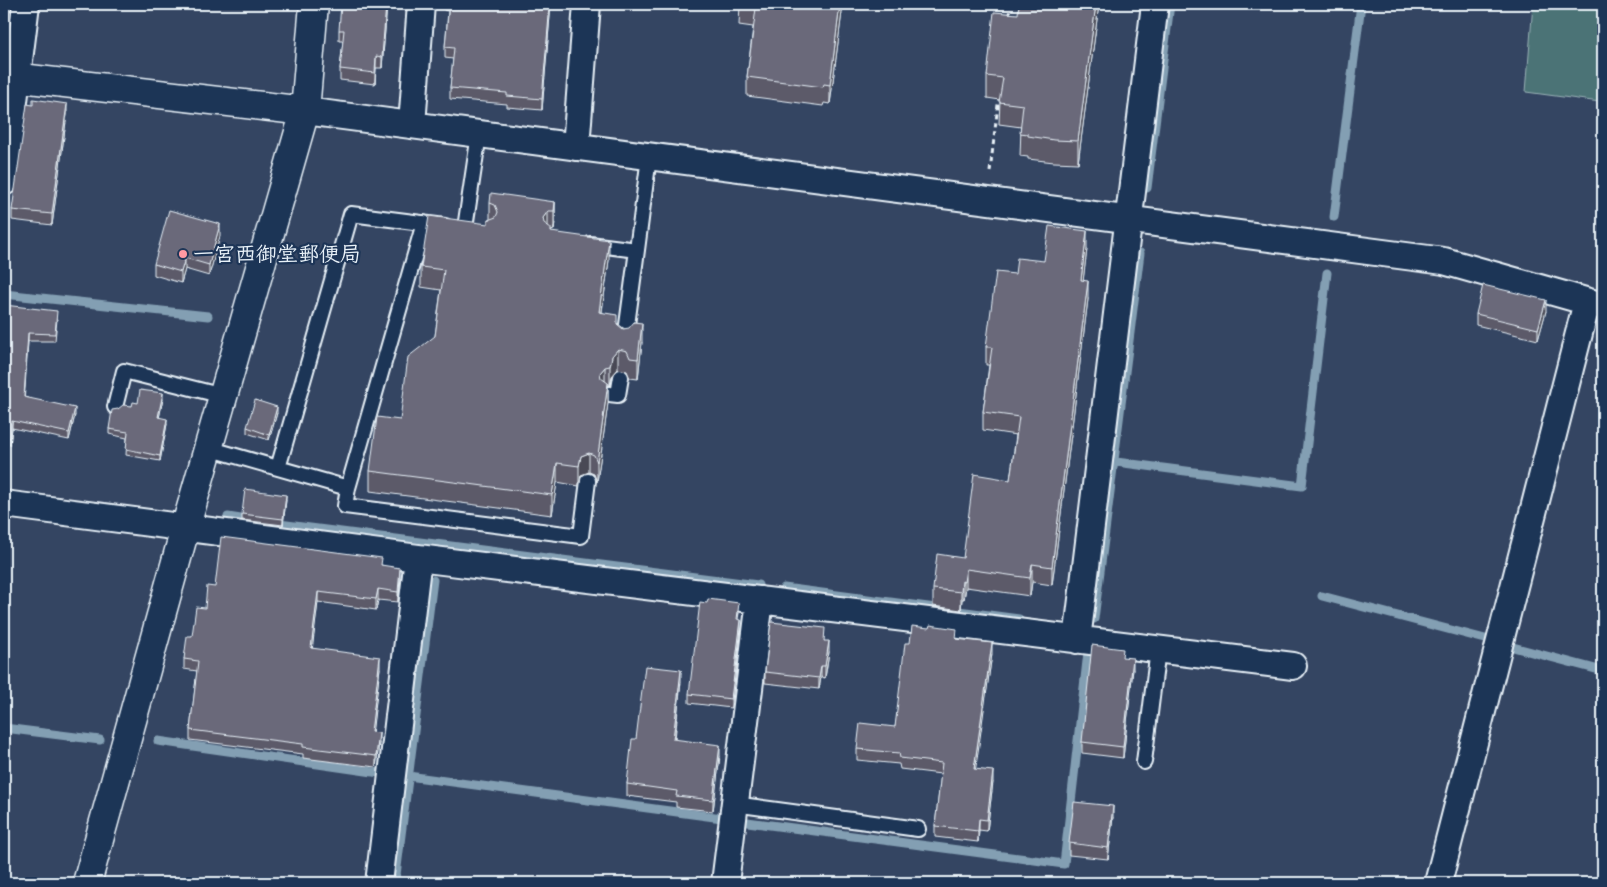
<svg xmlns="http://www.w3.org/2000/svg" width="1607" height="887" viewBox="0 0 1607 887" font-family="Caveat,'Klee One',sans-serif">
  <rect width="100%" height="100%" fill="#344562"/>
  <filter id="ink" filterUnits="userSpaceOnUse"><feTurbulence type="fractalNoise" baseFrequency=".02" numOctaves="2"/><feDisplacementMap in="SourceGraphic" scale="10" xChannelSelector="R" yChannelSelector="G"/><feConvolveMatrix kernelMatrix="1 2 1 2 8 2 1 2 1" color-interpolation-filters="sRGB"/></filter>
  <g filter="url(#ink)">
    <!-- green -->
    <path fill="#4c7376" stroke="#9ab2b7" d="M1533,4H1603V98L1600,102L1526,92Z"/>
    <g fill="none" stroke-linecap="round" stroke-linejoin="round">
      <!-- stream -->
      <path stroke="#839fb3" stroke-width="9" d="M1147,188L1170,4
        M1334,217L1361,4
        M4,294L208,316
        M1116,462L1302,486L1327,273
        M228,517L253,521
        M271,523L758,585
        M784,588L1019,619
        M1322,596L1489,640
        M1094,619L1140,253
        M1513,647L1603,671
        M4,728L100,740
        M158,741L380,773
        M408,776L722,818
        M740,821L1064,864L1088,652
        M395,883L433,580"/>
      <defs>
        <path id="lane" d="M465,228L479,134
          M590,244L637,250L625,340
          M637,250L649,157
          M609,394L618,395L621,377
          M115,407L124,371L223,396
          M208,448L348,488L345,506L581,536L588,481
          M278,468L351,214L445,226
          M348,488L424,223
          M1144,762L1158,649
          M734,804L918,829"/>
        <path id="street" d="M305,111L1444,261L1603,306
          M412,125L421,4
          M576,147L587,4
          M4,182L26,4
          M4,504L418,558L1293,666
          M1077,640L1155,4
          M379,883L418,558
          M725,883L760,600
          M1438,883L1587,302"/>
        <path id="secondary" d="M4,76L305,111
          M87,883L185,529L305,111L314,4"/>
      </defs>
      <!-- lane casing -->
      <use href="#lane" stroke="#e8f1f8" stroke-width="18"/>
      <!-- street casing -->
      <use href="#street" stroke="#e8f1f8" stroke-width="30"/>
      <!-- secondary casing -->
      <use href="#secondary" stroke="#e8f1f8" stroke-width="31"/>
      <!-- path -->
      <path stroke="#e8f1f8" stroke-width="3" stroke-dasharray="5 4" stroke-linecap="butt" d="M1009,16L1010,4
        M990,172L999,96"/>
      <!-- lane -->
      <use href="#lane" stroke="#1d3557" stroke-width="14"/>
      <!-- street -->
      <use href="#street" stroke="#1d3557" stroke-width="26"/>
      <!-- secondary -->
      <use href="#secondary" stroke="#1d3557" stroke-width="28"/>
    </g>
    <!-- wall -->
    <path fill="#5b5a69" stroke="#e8f1f8" d="M387,4L382,68H376L375,84L340,80V69L343,41H339V30Z
      M444,4H551L542,110L507,107V104L450,99V88L453,59L445,58V47L448,11L444,10Z
      M740,4H843L830,104L824,103L823,106L747,96V77L753,27L739,25Z
      M1099,4L1078,163L1054,162L1028,159V157L1020,156L1021,127L999,124L1000,100L987,98V76L1018,14Z
      M67,114L52,225L12,220V210Z
      M555,202V221L554,230L551,231V232L609,260L602,312L642,342L638,379L630,378L627,371L618,369L612,376L610,385L608,386V403L597,482L594,474L589,472L581,475L579,486L557,482L552,515L370,491V471L400,420L435,336L441,290L421,287V267L488,224L490,219V203Z
      M220,236L209,276L185,269L181,283L154,275V264Z
      M1087,249L1083,280L1088,299L1052,585L1032,582L1030,596L966,587L964,599H962L961,610L933,606V589L963,558L1010,480L1016,435L983,430V412L989,365H986V347L1015,274L1044,261Z
      M4,305L57,319L55,341H28L24,397L75,415L69,440L12,428L10,445L4,444Z
      M1546,311L1538,340L1476,325V314Z
      M163,399L159,418L167,424L160,461L126,455L127,438L109,434V429L118,409L132,406L138,403Z
      M277,413L269,440L247,433V427Z
      M286,500L283,525L242,520V514Z
      M382,565L400,578L398,602L378,600L376,610L318,602L312,648L380,668L372,732L379,743L376,767L303,758V754L190,740V730L197,671L184,669V659L192,636L215,587Z
      M739,613L738,619L741,629L731,708L689,703V694Z
      M929,628L957,639L992,654L975,769L993,782L987,831L979,830L978,842L935,837V826L941,774L900,769L899,764L857,760V749L895,727L910,643Z
      M825,641L829,652L825,678L821,677L819,689L765,683V672Z
      M1123,657L1133,669L1123,758L1082,753V742Z
      M681,681L675,739L720,756L713,811L676,807V802L627,796V784L636,739Z
      M1113,817L1108,859L1069,855V843Z"/>
    <!-- shaded-wall -->
    <path fill="#4a4a55" stroke="#e8f1f8" d="M386,4H387L382,68V57Z
      M550,4H551L542,110V99Z
      M840,4H843L830,104V85Z
      M1096,4H1099L1078,163V141Z
      M376,56V68L375,84V73Z
      M67,104V114L52,225V214Z
      M555,202V221L554,230V211Z
      M548,211V231L543,237V218Z
      M220,224V236L209,276V265Z
      M1087,231V249L1081,298V280Z
      M609,240V260L599,332V312Z
      M185,258V269L181,283V272Z
      M1088,281V299L1052,585V567Z
      M1546,300V311L1538,340V329Z
      M642,323V342L638,379V359Z
      M28,333V341L24,404V397Z
      M618,349V369L612,376L610,385V366L612,356Z
      M605,367V386L600,393V373Z
      M608,383V403L597,482V462Z
      M163,393V399L158,423V417Z
      M277,407V413L269,440V435Z
      M75,408V415L69,440V433Z
      M167,419V424L160,461V456Z
      M12,421V428L10,445V438Z
      M589,453V472L581,475L579,486V466L581,456Z
      M557,463V482L552,515V495Z
      M286,495V500L283,525V519Z
      M1032,564V582L1030,596V578Z
      M400,568V578L398,602V592Z
      M966,569V587L964,599V582Z
      M962,581V599L961,610V592Z
      M378,589V600L376,610V599Z
      M318,592V602L311,659V648Z
      M741,620V629L731,708V699Z
      M829,641V652L825,678V666Z
      M992,643V654L974,780V769Z
      M380,657V668L371,743V732Z
      M1133,658V669L1123,758V747Z
      M821,666V677L819,689V678Z
      M681,670V681L673,750V739Z
      M379,733V743L376,767V756Z
      M720,745V756L713,811V800Z
      M993,771V782L987,831V820Z
      M1113,806V817L1108,859V848Z
      M979,819V830L978,842V831Z"/>
    <!-- building -->
    <path fill="#6a697a" stroke="#e8f1f8" d="M341,4H386L382,57L376,56L375,73L340,69L344,30H339Z
      M449,4H550L542,99L507,96V93L450,88L454,48L445,47Z
      M740,4H840L830,85L824,84L823,87L747,77L756,8L739,6Z
      M1019,4H1096L1078,141L1054,140L1028,136V134L1020,133L1023,105L999,102L1003,78L987,76L994,12L1018,14Z
      M33,99L67,104L52,214L12,210L27,104L33,105Z
      M491,193L555,202L554,211H548L543,218L544,223L551,228V232L609,240L599,312L617,315V324L623,329L629,328L634,322L642,323L638,359L630,358L627,351L618,349L612,356L610,366L605,367L600,373L601,378L608,383L597,462L594,455L589,453L581,456L579,466L557,463L552,495L370,471L377,417L400,420L408,357L435,336L444,270L421,267L429,216L488,224V220L496,217L498,212L495,205L490,203Z
      M169,210L220,224L209,265L185,258L181,272L154,264Z
      M1049,226L1087,231L1081,280L1088,281L1052,567L1032,564L1030,578L966,569L964,582L962,581L961,592L933,589L937,554L963,558L974,474L1010,480L1019,417L983,412L992,347H986L996,272L1015,274L1017,258L1044,261Z
      M1483,285L1546,300L1538,329L1476,314Z
      M4,305L57,311L55,334L28,333L24,397L75,408L69,433L12,421L10,438L4,437Z
      M140,390L163,393L158,417L167,419L160,456L126,449L128,432L109,429L112,410L118,409L123,405L132,406L133,402L138,403Z
      M255,400L277,407L269,435L247,427Z
      M245,489L286,495L283,519L242,514Z
      M221,537L382,558L381,565L400,568L398,592L378,589L376,599L318,592L311,648L380,657L371,732L379,733L376,756L303,747V744L190,730L198,661L184,659L187,636H192L196,607L205,608L207,586L215,587Z
      M708,599L739,603L737,619L741,620L731,699L689,694L700,602L707,603Z
      M771,622L825,628L824,641H829L825,666H821L819,678L765,672Z
      M930,625L957,629L956,639L992,643L974,769L993,771L987,820L979,819L978,831L935,826L942,763L900,758L899,753L857,749L860,723L895,727L905,643H910L912,626L929,628Z
      M1092,645L1123,649L1122,657L1133,658L1123,747L1082,742Z
      M645,666L681,670L673,739L720,745L713,800L676,796L677,791L627,784L632,739H636Z
      M1074,802L1113,806L1108,848L1069,843Z"/>
  </g>
  <!-- markers -->
  <circle fill="#ff9aa2" stroke="#1d3557" stroke-width="2" cx="183" cy="254" r="5"/>
  <g text-anchor="middle" dominant-baseline="central" stroke-width="4.5" stroke-linejoin="round" paint-order="stroke">
    <!-- poi labels -->
    <g font-size="21" font-weight="bold" fill="#e8f1f8" stroke="#1d3557" text-anchor="start">
      <text x="193" y="254">一宮西御堂郵便局</text>
    </g>
  </g>
  <!-- margin -->
  <rect width="1607" height="887" fill="none" stroke="#1d3557" stroke-width="20"/>
  <rect x="10" y="10" width="1587" height="867" fill="none" stroke="#e8f1f8" stroke-width="2" filter="url(#ink)"/>
</svg>
